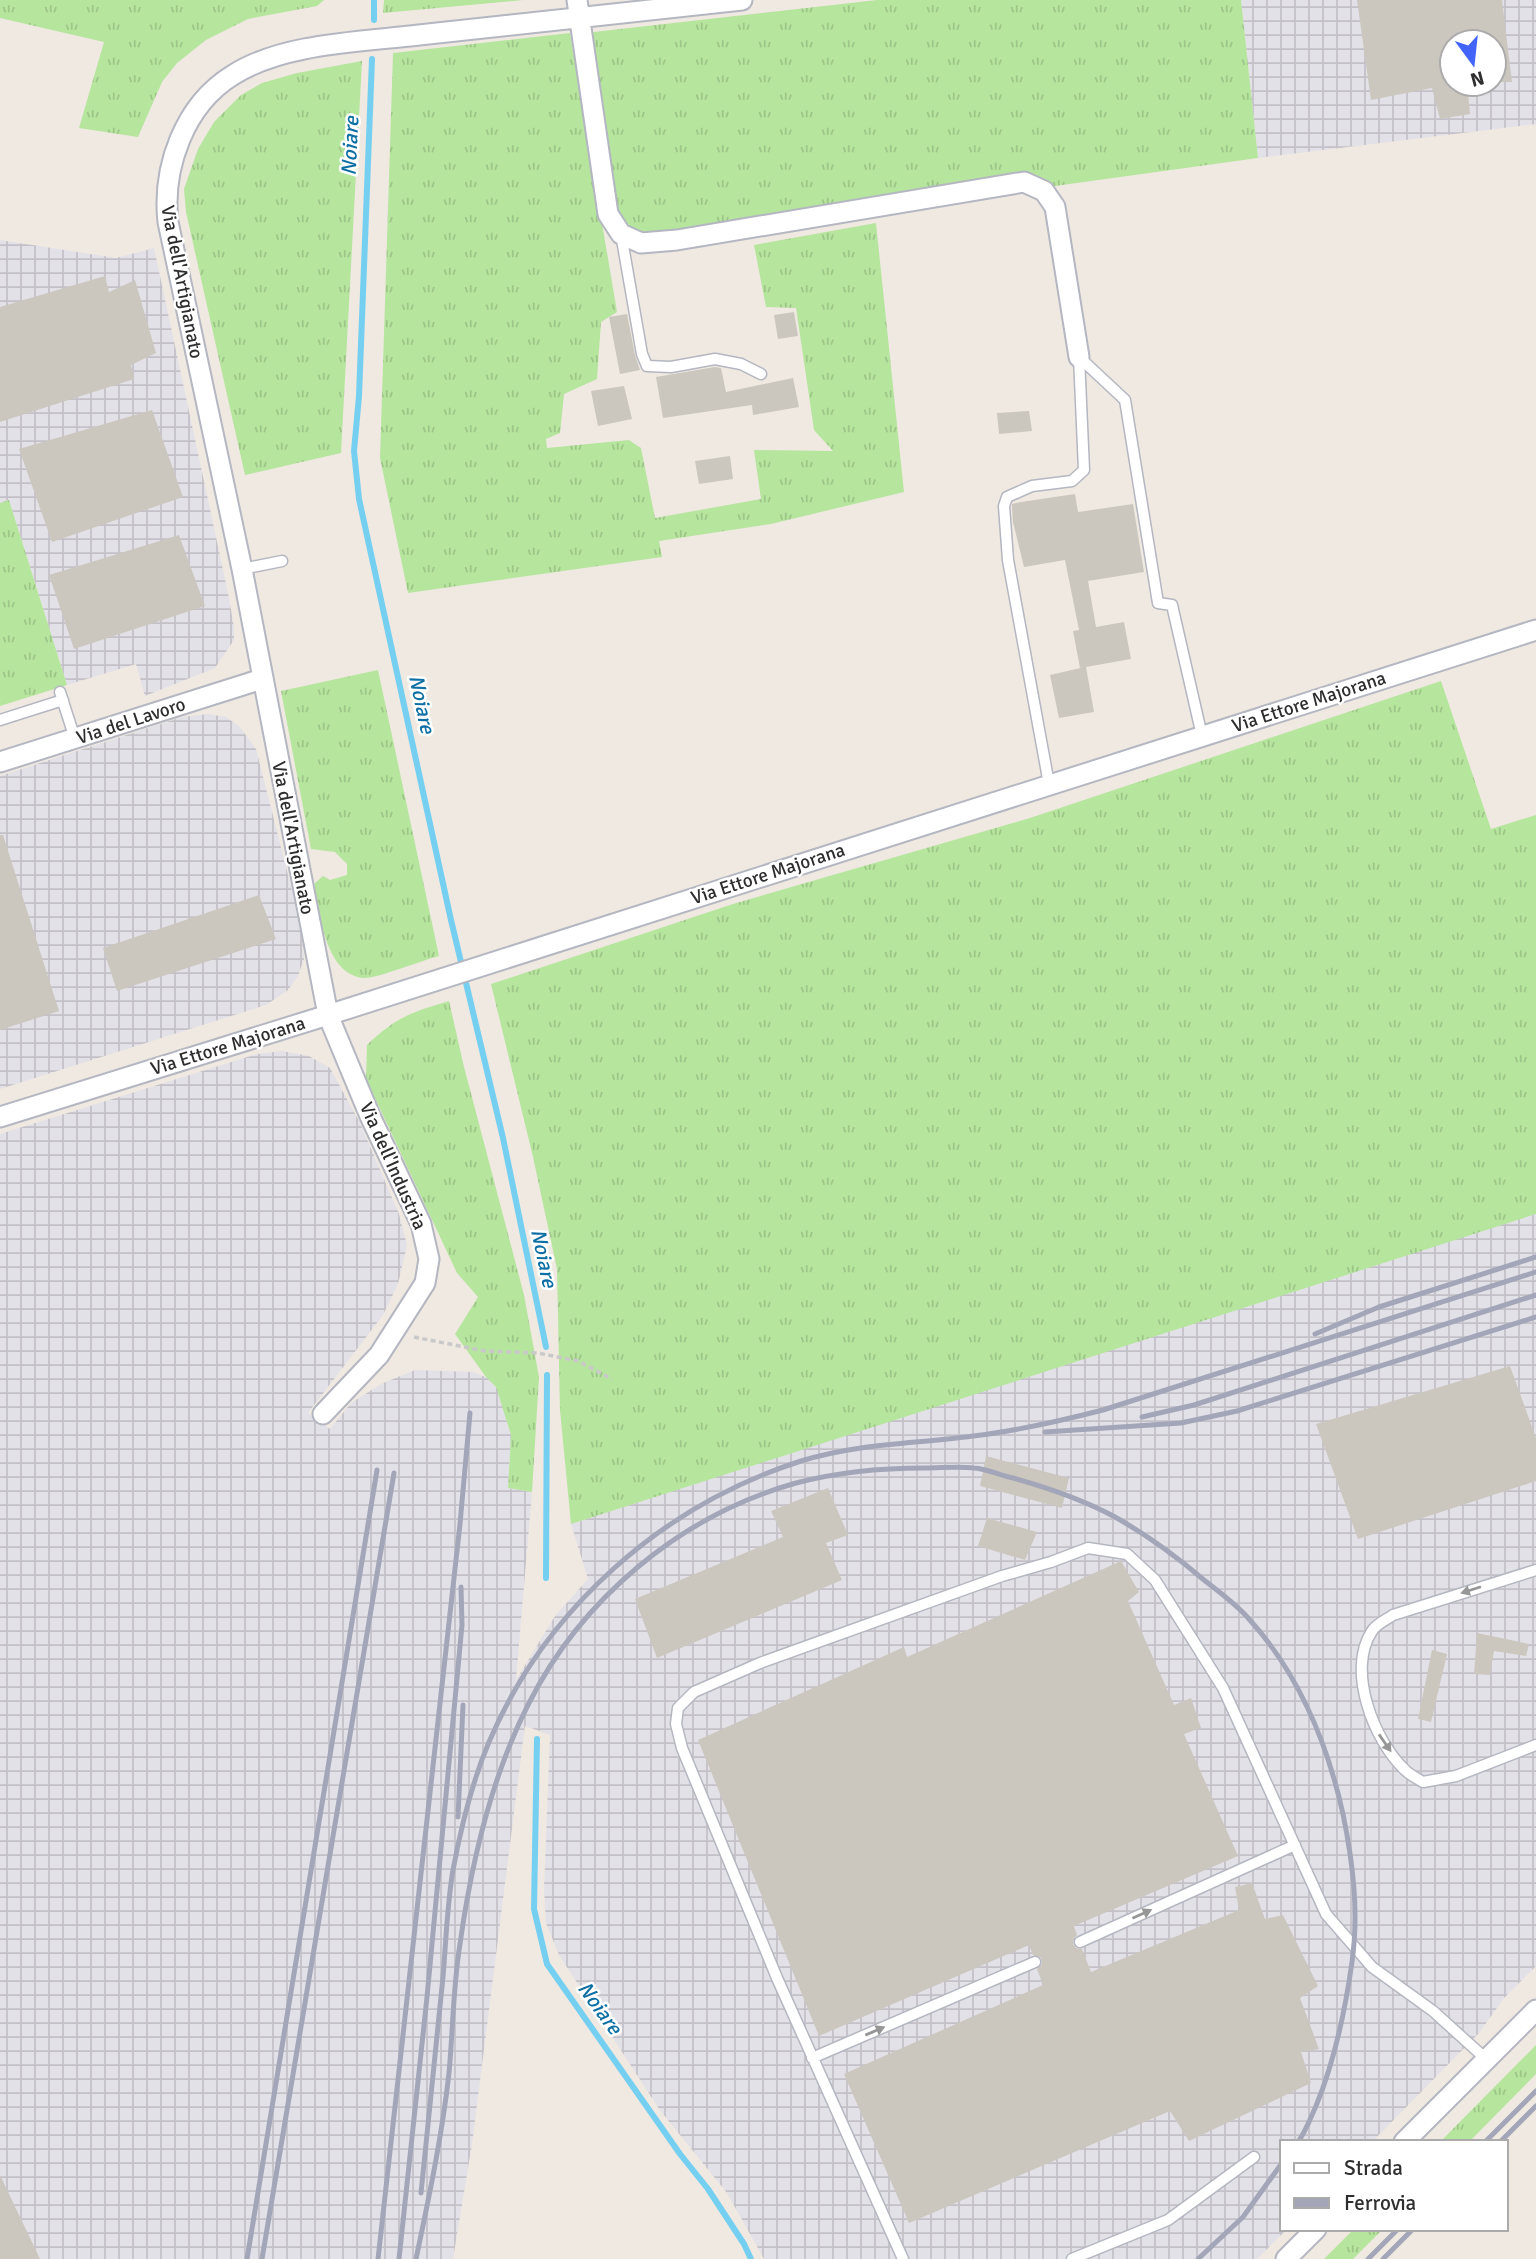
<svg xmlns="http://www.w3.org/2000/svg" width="1536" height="2259" viewBox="0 0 1536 2259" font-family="Signika,sans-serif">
  <defs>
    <pattern id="industrial-grid" width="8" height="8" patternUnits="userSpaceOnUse" patternTransform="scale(1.75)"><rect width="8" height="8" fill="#e3e1e8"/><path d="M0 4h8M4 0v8" fill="none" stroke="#c3c1c7"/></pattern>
    <pattern id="grass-tufts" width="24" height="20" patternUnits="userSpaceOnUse" patternTransform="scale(1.75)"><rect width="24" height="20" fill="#b6e59e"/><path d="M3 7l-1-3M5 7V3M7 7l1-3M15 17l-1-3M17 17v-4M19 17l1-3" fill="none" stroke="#9dc588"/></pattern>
  </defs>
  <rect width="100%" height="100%" fill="#efe9e1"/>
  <!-- industrial -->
  <path fill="url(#industrial-grid)" fill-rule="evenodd" d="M1241,0H1536V124L1258,158ZM1452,42H1494V84H1452Z
    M0,240L116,258L154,248L228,593L234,627V640L215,668L145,696L136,664L67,685L9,500L0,503Z
    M208,714L226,717L239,726L256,749L300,922L304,959L298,976L288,990L266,1005L0,1089V776L182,717Z
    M282,1051L309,1056L330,1068L360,1123L399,1214L407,1245L398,1284L383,1315L308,1413L330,1429L351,1403L381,1384L415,1370L473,1372L495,1381L511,1435L508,1488L532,1492L516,1680L555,1616L588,1579L571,1524L1536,1210V1966L1504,1998L1479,2033L1372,2142H1282V2229H1287L1257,2259H764L727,2193L659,2109L559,1955L546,1923L544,1889L550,1735L525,1726L472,2144L453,2259H0V1134L257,1054Z"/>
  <!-- grass -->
  <path fill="url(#grass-tufts)" d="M0,0H324L317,6L248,19L206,40L177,63L162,82L138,137L79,128L104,42L0,18Z
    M384,0H523L383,13Z
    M877,0H1241L1258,158L1055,186L1033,176L645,237L626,228L618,214L585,33Z
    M570,33L617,312L601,322L597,379L564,394L560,433L546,439L547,448L629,440L641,448L655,518L761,499L754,450L833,451L814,430L796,308L766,307L754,245L876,223L904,492L771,524L659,541L662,557L408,593L380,458L393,53Z
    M362,61L341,453L245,475L186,212L184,189L198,149L214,122L241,95L262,83L297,73Z
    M9,500L67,685L0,706V503Z
    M378,670L439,956C423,960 378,978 365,978C325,976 320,913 314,884L323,876L330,880L347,875V864L335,852L311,849L281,691Z
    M1441,681L1491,829L1536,815V1214L571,1524L560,1410L557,1269L533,1157L491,984L733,904L1030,818Z
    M449,1001L464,1067L524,1295L539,1377L532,1492L508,1488L511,1435L496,1387L486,1377L455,1334L478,1297L457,1273L366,1079L367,1045C396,1017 412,1012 449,1001Z
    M1536,2045V2074L1469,2142H1440Z
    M1354,2229H1383L1353,2259H1324Z"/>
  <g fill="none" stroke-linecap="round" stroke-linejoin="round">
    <!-- stream -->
    <path stroke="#75cff0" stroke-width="6" d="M374,20V0
      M372,59L359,396L354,451L359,499L451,920L503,1138L546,1347
      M546,1578L547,1375
      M537,1739L534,1909L547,1964L680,2154L708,2189L744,2244L751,2259"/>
  </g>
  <!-- building -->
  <path fill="#cbc7bf" d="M1357,0H1502L1512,82H1494V42H1452V84H1467L1470,114L1440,119L1432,88L1371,100Z
    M105,276L109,292L135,280L156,353L131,365L134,379L0,422V307Z
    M794,312L798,336L778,339L774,315Z
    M627,314L635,355L640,370L620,374L609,317Z
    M715,367L721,368L726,392L793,378L799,407L753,415L752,405L663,418L656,377Z
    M624,386L632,419L598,426L591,391Z
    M152,410L183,497L52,542L19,449Z
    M1029,411L1032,431L999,434L997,413Z
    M730,456L733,479L699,484L695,461Z
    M1075,494L1078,512L1133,504L1144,572L1088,581L1096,627L1124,622L1131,659L1086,667L1094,712L1059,718L1050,675L1085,667L1080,668L1073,631L1079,630L1065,560L1024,567L1013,522L1012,507V504L1021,502Z
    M179,535L205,606L74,649L49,575Z
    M0,835H3L59,1011L0,1030Z
    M259,895L276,939L117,991L103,948Z
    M1510,1366L1536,1438V1481L1358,1539L1316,1424Z
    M986,1456L1069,1478L1062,1508L980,1486Z
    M828,1488L848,1535L826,1543L842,1580L657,1658L635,1599L783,1537L771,1511Z
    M987,1518L1037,1532L1025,1560L978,1546Z
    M1121,1561L1139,1592L1128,1601L1174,1705L1191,1698L1201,1728L1184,1734L1238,1856L1074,1926L1077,1935L1074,1938L1073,1944L1076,1948L1082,1949L1091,1972L1239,1910L1235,1887L1252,1883L1265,1919L1283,1915L1318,1986L1300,1998L1319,2049L1301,2052L1311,2083L1189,2141L1170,2111L909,2223L844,2074L1043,1985L1037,1969L1042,1964L1041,1958L1033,1955L1029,1945L819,2036L698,1740L904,1647L907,1657Z
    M1477,1633L1529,1644L1526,1656L1494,1651L1490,1675L1474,1674Z
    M1432,1650L1447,1654L1431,1722L1418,1719Z
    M0,2175L40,2259H0Z"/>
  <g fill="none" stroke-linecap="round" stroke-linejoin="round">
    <defs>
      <path id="lane" d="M621,234L642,354L647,366L671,367L715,359L741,364L761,374
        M1079,357L1125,400L1158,603L1172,605L1202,736
        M242,569L282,561
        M60,692L75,739
        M0,720L63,700
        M1049,784L1008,560L1004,506L1007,497L1032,486L1072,481L1084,470L1079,357
        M1536,1570L1393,1615C1386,1620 1376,1624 1372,1631C1346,1670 1374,1741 1405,1770C1410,1775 1418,1779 1423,1782L1456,1776L1536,1745
        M1080,1942L1295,1845
        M812,2058L1035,1962
        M903,2259L777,1978L682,1748L676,1724L678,1708L694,1692L760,1663L1002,1576L1051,1562L1088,1548L1127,1554L1155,1580L1223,1688L1326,1914L1372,1967L1433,2011L1486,2059
        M1072,2259L1168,2220L1254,2157"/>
      <path id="street" d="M577,0L608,214L621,234L641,243L677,240L1024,182L1044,191L1055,207L1079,357
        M0,762L262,679
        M0,1117L328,1015L1536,630
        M323,1414L379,1355L425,1283L429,1259L421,1224L370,1116L328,1015L242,569L168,222C162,168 184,105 233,75C283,43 361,42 419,35C526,23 634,12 742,0
        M1404,2142L1536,2010
        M1286,2259L1316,2229"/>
    </defs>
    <!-- lane casing -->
    <use href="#lane" stroke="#b4b7c1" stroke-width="13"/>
    <!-- street casing -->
    <use href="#street" stroke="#b4b7c1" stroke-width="23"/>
    <!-- path -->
    <path stroke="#c9c9c9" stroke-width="3.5" stroke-dasharray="5 3.5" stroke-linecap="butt" d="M414,1337L485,1351L538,1353L578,1361L612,1379"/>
    <!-- lane -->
    <use href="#lane" stroke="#fff" stroke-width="10"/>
    <!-- street -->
    <use href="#street" stroke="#fff" stroke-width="19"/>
    <!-- rail -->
    <path stroke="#a3a6b8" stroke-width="5" d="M1315,1334L1379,1307L1536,1257
      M1142,1417L1194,1405L1536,1295
      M1045,1432L1181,1423L1237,1411L1536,1317
      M458,1817L463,1705
      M1485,2142L1536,2091
      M1500,2142L1536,2106
      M421,2193C428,2121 435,2049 443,1977C446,1942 447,1905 453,1870C461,1827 472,1782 489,1742C546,1608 663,1505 801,1461C861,1443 913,1444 973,1436C1017,1431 1060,1421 1103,1410L1536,1272
      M247,2259L377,1470
      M262,2259L394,1473
      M378,2259L460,1524L470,1413
      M399,2259L427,1997L462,1625L461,1587
      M416,2259C429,2197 442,2136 449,2073C453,2030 453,1987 460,1944C471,1865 492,1776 528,1705C581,1599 681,1515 796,1483C838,1472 882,1468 925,1468C941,1468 958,1466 974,1468C987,1469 1000,1475 1013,1478C1049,1488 1082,1499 1115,1517C1147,1535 1176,1556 1204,1580C1219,1592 1236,1604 1249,1619C1299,1674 1327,1742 1343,1814C1353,1863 1359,1912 1352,1962C1345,2012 1335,2060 1316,2106C1310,2119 1306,2131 1298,2142
      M1198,2259L1243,2217L1282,2163
      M1368,2259L1398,2229
      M1383,2259L1413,2229"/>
  </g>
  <!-- one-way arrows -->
  <defs><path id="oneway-solid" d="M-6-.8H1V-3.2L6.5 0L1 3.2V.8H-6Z" transform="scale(1.75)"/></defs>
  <g fill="#969696">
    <use href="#oneway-solid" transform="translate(1471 1590) rotate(162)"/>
    <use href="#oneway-solid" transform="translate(1385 1743) rotate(55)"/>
    <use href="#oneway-solid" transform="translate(1142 1914) rotate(-24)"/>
    <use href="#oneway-solid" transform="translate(875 2031) rotate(-23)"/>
  </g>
  <g text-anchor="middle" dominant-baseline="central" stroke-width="5" stroke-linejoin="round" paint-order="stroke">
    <!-- street labels -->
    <g font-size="19" fill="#2e2e2e" stroke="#fff">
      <text transform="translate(182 282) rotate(79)">Via dell'Artigianato</text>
      <text transform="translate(1309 702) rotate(-18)">Via Ettore Majorana</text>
      <text transform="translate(131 721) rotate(-18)">Via del Lavoro</text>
      <text transform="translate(293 838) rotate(79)">Via dell'Artigianato</text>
      <text transform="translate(768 874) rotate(-18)">Via Ettore Majorana</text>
      <text transform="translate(228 1046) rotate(-17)">Via Ettore Majorana</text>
      <text transform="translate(393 1166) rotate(66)">Via dell'Industria</text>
    </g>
    <!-- water labels -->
    <g font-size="21" font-style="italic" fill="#0d6fa3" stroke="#fff">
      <text transform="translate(350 146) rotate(-87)">Noiare</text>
      <text transform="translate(422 704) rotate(78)">Noiare</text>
      <text transform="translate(544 1258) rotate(78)">Noiare</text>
      <text transform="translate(600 2008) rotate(54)">Noiare</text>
    </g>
  </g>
  <!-- legend -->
  <rect x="1280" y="2140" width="228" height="91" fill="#ffffff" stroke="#ababab" stroke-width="2"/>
  <rect x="1294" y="2163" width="35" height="10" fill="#ffffff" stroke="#ababab" stroke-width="2"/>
  <text x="1344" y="2175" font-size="21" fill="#2e2e2e">Strada</text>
  <rect x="1294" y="2198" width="35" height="10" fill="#a3a6b8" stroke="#ababab" stroke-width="2"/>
  <text x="1344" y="2210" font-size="21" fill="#2e2e2e">Ferrovia</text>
  <!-- north arrow -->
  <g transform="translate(1473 63) rotate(165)"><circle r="33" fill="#ffffff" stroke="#ababab" stroke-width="2"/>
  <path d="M0-5L12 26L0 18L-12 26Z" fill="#4264fb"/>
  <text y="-10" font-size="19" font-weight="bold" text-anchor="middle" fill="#2e2e2e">N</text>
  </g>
</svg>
